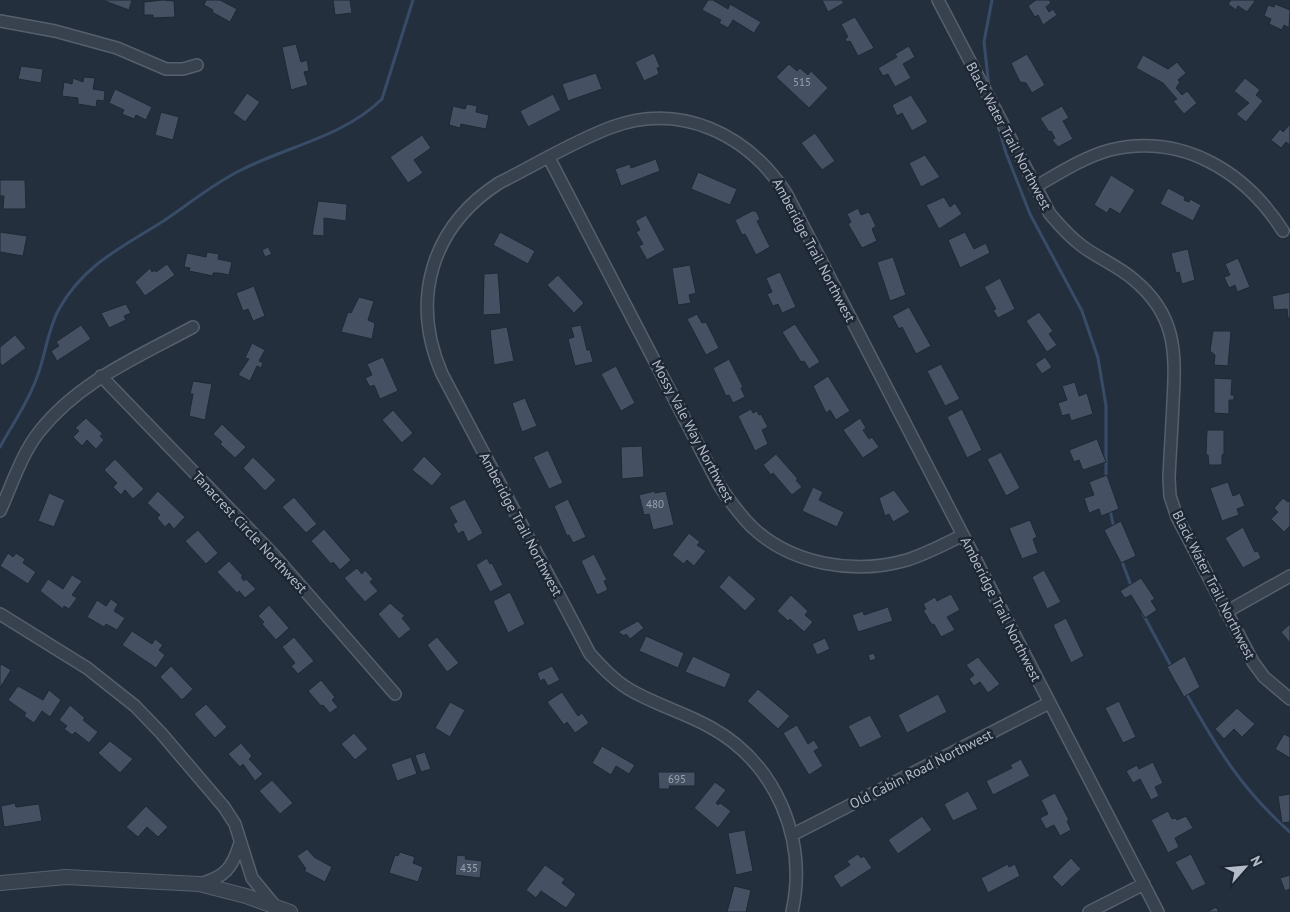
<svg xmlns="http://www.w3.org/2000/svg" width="1290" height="912" viewBox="0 0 1290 912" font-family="'PT Sans',sans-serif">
  <rect width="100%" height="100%" fill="#242f3e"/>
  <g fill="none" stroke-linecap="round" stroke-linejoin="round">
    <!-- stream -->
    <path stroke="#394c67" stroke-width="3" d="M989,87L984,42L992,0
      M998,125L1006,153L1030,214L1082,311L1098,358L1106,406V479
      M0,447C13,423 28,403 37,377C46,354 47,331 59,309C85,263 123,247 165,220C192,202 211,185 241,170C288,146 343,137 382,99L413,0
      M1110,510L1114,528
      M1121,559L1132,588
      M1143,614L1172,668
      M1186,693C1217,748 1242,790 1290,832"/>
  </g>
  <!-- building -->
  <path fill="#455162" stroke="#1f2835" d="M102,0H132L129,10Z
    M163,0L174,1L175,17L153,18V15H144V2Z
    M206,0H220L237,9L230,22L212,12L213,10L204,5Z
    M333,0H350L352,13L335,15Z
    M708,0H713L728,9L730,4L761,22L754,33L733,20L728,28L719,23L721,20L702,10Z
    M822,0H842L844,3L828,12Z
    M1036,0H1049L1051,3L1046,7L1049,12L1053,9L1057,15L1043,25L1038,15L1035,17L1028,6Z
    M1231,0H1254L1255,1L1247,12L1238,6L1236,10L1228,4Z
    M1275,4L1290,10L1289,28L1284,25L1282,30L1269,24L1271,19L1264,16L1268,5L1274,7Z
    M855,17L874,48L858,56L850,41L847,42L845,39L848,37L841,24Z
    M296,44L301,62L307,60L309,71L304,72L308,85L291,90L282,47Z
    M909,46L915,57L903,64L911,78L895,87L888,74L883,76L878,68L897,57L895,54Z
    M654,53L660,67L657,68L659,74L644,81L635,62Z
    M1027,54L1045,85L1032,93L1026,83L1020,82L1011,63Z
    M1143,55L1168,69L1177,62L1186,73L1178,80L1180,82L1176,88L1182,95L1187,91L1197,103L1184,114L1173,101L1177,99L1163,83L1136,68Z
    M789,64L797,71L800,68L808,75L811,71L828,88L809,108L776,77Z
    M21,66L43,69L41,83L18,79Z
    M596,73L602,89L568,101L562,84Z
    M84,77L95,78L93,89L105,91L104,101L97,100L96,107L78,104V98L62,96L64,82L72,84L73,78L83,82Z
    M1245,78L1260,90L1256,95L1263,101L1246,122L1236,114L1249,103L1234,91Z
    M115,89L152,107L146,120L136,115L134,119L122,114L124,110L109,103Z
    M247,93L260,102L245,122L233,113Z
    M553,94L561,110L528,127L520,111Z
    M911,95L928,122L912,131L902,113L897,116L892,105Z
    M467,104L477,106L476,112L489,115L486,129L461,124L460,128L449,125L453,106L465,109Z
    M1062,106L1069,118L1063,121L1073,139L1058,147L1052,140L1055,138L1051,131L1049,132L1040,118Z
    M161,112L179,117L173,140L155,135Z
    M1290,124V145L1286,142L1281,148L1271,140L1280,129L1283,132Z
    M815,133L835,161L822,170L801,143Z
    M422,135L431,148L414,160L423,173L408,183L390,157Z
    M925,155L940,177L921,187L909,163Z
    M656,159L660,171L621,186L615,169L630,164L631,168Z
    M698,172L737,189L730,205L691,189Z
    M1111,175L1135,190L1120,214L1110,208L1107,213L1094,205Z
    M0,180H25L26,209H3L4,196H0Z
    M1168,188L1185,197L1184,200L1189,202L1190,199L1201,205L1193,221L1160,204Z
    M944,197L950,207L955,203L962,214L939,229L926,205Z
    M318,201L347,204L346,221L324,218V236L312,235Z
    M858,208L861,215L869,212L876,226L872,229L877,241L862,248L848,224L851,222L847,214Z
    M752,211H756L760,219L757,221L770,247L756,255L745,234L742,235L735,220Z
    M646,215L665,250L647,260L639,246L643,244L636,232L640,230L635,221Z
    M0,232L27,236L23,256L0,252Z
    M500,232L535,251L528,264L493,245Z
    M965,232L974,249L986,243L990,253L960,268L948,240Z
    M268,247L272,254L265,257L262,250Z
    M1188,249L1195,280L1182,284L1179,272L1176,273L1171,253Z
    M207,252L219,254L218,259L232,262L229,275L219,273H213V276L189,271L190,268L184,267L187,253L206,257Z
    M893,257L906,295L890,301L877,262Z
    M1238,258L1250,287L1237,292L1235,285L1229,288L1224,277L1230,275L1225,264Z
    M167,264L175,275L145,296L135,282L150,268L152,272L155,270L156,272Z
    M690,265L696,293L689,295L691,303L678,305L672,268Z
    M780,272L796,307L782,313L778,304L773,306L767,294L772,292L766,278Z
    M498,273L501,314L483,315L484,274Z
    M558,275L584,303L574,313L547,285Z
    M1000,278L1015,309L998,318L993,310L996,309L984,287Z
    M254,286L265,316L253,321L248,309L243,311L236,293Z
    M1290,292V318H1288L1287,309L1274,310L1272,296Z
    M359,297L374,301L368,320L375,323L372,339L341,332L348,312L351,313Z
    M126,304L131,313L124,316L126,320L109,328L101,313Z
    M909,307L931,346L916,354L902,327L899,329L892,316Z
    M1039,312L1053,331L1049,334L1057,345L1047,352L1026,321Z
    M697,314L702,323L706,322L719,348L706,355L687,319Z
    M795,324L820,362L809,369L804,361L801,362L782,332Z
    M81,325L91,339L57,361L51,351L59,346L56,342Z
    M581,325L587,350H590L593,362L575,366L568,339L574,337L571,327Z
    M507,327L514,361L494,365L490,330Z
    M1213,331H1231L1228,366L1214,365L1215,355L1210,351Z
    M15,335L26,348L2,366L0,363V347Z
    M252,343L265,350L259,361L263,363L261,368L257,366L250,381L238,375L249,359L245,358Z
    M383,357L398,391L380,399L374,385L370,387L365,378L372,375L367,364Z
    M1045,357L1052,367L1042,374L1035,364Z
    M729,359L743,387L741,388L745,397L733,403L729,395L726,396L713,368Z
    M941,364L960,399L945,406L927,371Z
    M616,366L635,403L621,411L601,374Z
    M828,376L850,411L836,420L830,410L826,413L813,386Z
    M1214,378L1232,379L1231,395H1234V400H1229V414L1214,413Z
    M193,381L212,384L205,420L189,416L193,394H190Z
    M1075,382L1079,396L1087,393L1093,414L1071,421L1069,414L1062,416L1058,403L1067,400L1062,386Z
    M525,398L537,426L522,432L512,403Z
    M751,409L753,413L757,411L759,415L761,414L768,427L762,430L768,444L755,451L738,416Z
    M962,409L982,450L967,458L947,417Z
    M393,410L413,433L402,443L382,420Z
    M86,418L103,434L100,436L104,440L96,449L87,440L82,446L73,437L79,431L75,428Z
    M860,418L866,428L863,430L869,439L872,437L879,447L863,458L843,430Z
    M222,424L246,447L235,458L220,444L222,442L213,434Z
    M1207,430H1224V454L1222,455V465H1209L1208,455H1206Z
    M1097,439L1106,462L1083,470L1079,460L1074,462L1069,450Z
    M642,446L644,477L622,479L621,447Z
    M548,450L563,483L549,489L533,457Z
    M1001,452L1020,488L1006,496L987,459Z
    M776,454L798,479L796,480L802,487L792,495L773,473L771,475L763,465Z
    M424,456L442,474L432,486L412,470Z
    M253,457L276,480L265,491L243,468Z
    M115,459L144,489L133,499L125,490L121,495L113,487L117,483L104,470Z
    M1107,475L1119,509L1101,516L1099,509L1089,513L1084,498L1094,495L1089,482Z
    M1228,482L1233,496L1240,493L1245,506L1237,509L1239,515L1222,521L1210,488Z
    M813,487L823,492L819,500L844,512L837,527L802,511Z
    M894,490L910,512L893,522L889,514L885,516L879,498Z
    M158,491L185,517L174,529L169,523L165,527L157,518L160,515L147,503Z
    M655,491V493L666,491L674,525L653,530L649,514L644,515L639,495Z
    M49,493L65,500L54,527L38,521Z
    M294,497L317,524L306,533L282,507Z
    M1283,498L1288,502L1290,500V526L1284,532L1271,519L1278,512L1274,508Z
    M465,499L483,533L468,542L463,531L458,534L453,524L457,522L449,507Z
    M568,499L586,537L573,543L569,535L567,536L554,506Z
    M1030,520L1037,537L1033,539L1038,553L1022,559L1009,528Z
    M1121,521L1136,556L1121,563L1104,530Z
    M1243,527L1255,552L1258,551L1261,558L1243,568L1225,538Z
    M324,529L351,560L340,570L333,562L331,564L311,541Z
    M198,530L218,553L206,564L185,541Z
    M689,533L700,542L697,545L706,551L694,566L687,560L684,564L672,555Z
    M8,553L13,557L16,553L25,559L23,563L36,572L28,584L0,566Z
    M594,554L607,580L604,581L608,590L597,595L581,561Z
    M487,558L490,564L492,563L503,585L490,592L476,565Z
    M229,561L243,576L241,577L244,581L246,579L256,589L245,598L239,591L237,593L217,572Z
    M357,568L362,574L365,570L373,579L370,582L378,591L365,602L344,578Z
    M1044,570L1061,602L1047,609L1032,577Z
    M72,575L82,581L72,595L77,598L69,609L64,606L63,609L40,591L48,579L63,589Z
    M729,575L756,599L745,611L719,587Z
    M1141,578L1155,599L1151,601L1157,610L1145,618L1131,595L1125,598L1120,591Z
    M510,592L525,624L508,633L493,601Z
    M951,594L960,610L947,617L955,630L941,637L934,624L932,625L923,610L926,609L923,604L935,597L937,601Z
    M791,595L808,611L805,615L813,622L804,632L790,619L788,621L777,611Z
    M111,599L118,604L114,611L125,618L117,630L106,624L104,627L87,617L97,600L106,606Z
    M390,603L405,616L402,618L411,629L399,639L378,614Z
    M269,605L289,628L276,640L262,624L264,622L258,616Z
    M888,607L893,621L858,632L852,615L863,611L864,615Z
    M1066,618L1084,656L1071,663L1053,625Z
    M638,621L644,628L630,639L626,634L624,636L618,632Z
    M1290,624V643L1281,632Z
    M132,631L152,644L155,639L163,645L159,650L165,655L156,668L122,645Z
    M646,636L684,653L678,668L639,651Z
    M294,637L314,661L298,674L291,666L295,663L282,647Z
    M437,637L459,663L447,672L427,645Z
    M825,638L830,649L817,655L812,644Z
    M874,653L876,659L870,661L868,655Z
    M693,656L731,674L725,688L685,672Z
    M1185,656L1200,687L1184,697L1167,667Z
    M978,657L1000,684L988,693L980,682L974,686L969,679L974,675L966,665Z
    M1,664L11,670L0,688V666Z
    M171,666L193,689L182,700L160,677Z
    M552,666L560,680L548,686L544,679L540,681L537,673Z
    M321,680L335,697L332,700L338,707L330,713L323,705L321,706L308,691Z
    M18,686L43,700L49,690L61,700L50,717L42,711L34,723L24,716L26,713L8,700Z
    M758,689L790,716L778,729L747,701Z
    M562,692L578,716L582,713L589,723L575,733L567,722L564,725L547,702Z
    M938,694L947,712L907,733L898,715Z
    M1119,701L1136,737L1123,743L1105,708Z
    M450,702L465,710L450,737L435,728Z
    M206,704L227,727L215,738L194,714Z
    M70,705L85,718L83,720L98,732L89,743L75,732L72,735L64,729L67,726L59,720Z
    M1237,708L1255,724L1242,737L1234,729L1224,739L1215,729Z
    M870,715L882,737L860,748L848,726Z
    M797,725L808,744L814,740L819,748L814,751L823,766L809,775L783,733Z
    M354,733L368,749L355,760L341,744Z
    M1284,734L1290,737V758L1275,749Z
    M110,741L133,759L120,773L98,753Z
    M241,743L252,756L249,759L263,774L255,781L243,764L240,767L228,754Z
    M602,746L635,765L629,774L616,766L611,775L592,763Z
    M425,752L431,769L421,772L415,755Z
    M411,757L417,774L397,781L391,764Z
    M1021,759L1030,776L993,795L986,781L1012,768L1010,765Z
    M1153,762L1163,783L1155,787L1159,796L1151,800L1140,779L1133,783L1126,771L1137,765L1139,769Z
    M658,772H695V786H669L670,789H659Z
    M272,780L293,803L280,814L259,791Z
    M715,782L726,790L716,803L718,805L720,803L731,811L718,828L694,808Z
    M968,791L978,809L953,821L944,804Z
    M1055,793L1069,820L1067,821L1071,830L1060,836L1054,825L1046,829L1040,818L1048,814L1041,800Z
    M1290,794V822L1282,823L1278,796Z
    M15,803L16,807L39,804L42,821L4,827L1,806Z
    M146,806L168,827L158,837L147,827L138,837L126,827Z
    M1168,811L1172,819L1175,818L1177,820L1186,816L1193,828L1175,838L1179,847L1168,853L1151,820Z
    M922,816L932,830L898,854L888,840Z
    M745,830L753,871L736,875L728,833Z
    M307,849L314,857L332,867L325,882L304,871L306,869L297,856Z
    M400,852L415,857L413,863L423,867L418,882L389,873L395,855L398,856Z
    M858,854L861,858L864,856L872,868L841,888L833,876L850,865L847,861Z
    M1191,854L1206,884L1192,891L1175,862Z
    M457,855L466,856L465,859L482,861L480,878L455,875Z
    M1071,858L1081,869L1062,887L1052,877Z
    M1008,864L1009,867L1015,864L1020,876L988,893L981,878Z
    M545,865L565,879L562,883L576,894L566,908L541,891L536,898L526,890Z
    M1290,875V889L1285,891L1280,878Z
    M734,886L751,890L746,912H727Z
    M1216,907L1219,912H1207Z"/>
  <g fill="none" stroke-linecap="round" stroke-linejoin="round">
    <defs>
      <path id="minor" d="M938,0L1050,214C1060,226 1070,237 1082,246C1098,258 1118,266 1133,279C1176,314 1176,351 1173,402C1172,428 1170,453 1169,478L1170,496L1177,517L1253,662L1264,677L1290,699
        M0,21L55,31L117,48L166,69H183L197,65
        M549,158L719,485C729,500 739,514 752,527C792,565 855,575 907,560C926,554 945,544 963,535
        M1035,187C1058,174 1084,157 1110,150C1182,133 1245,171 1283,231
        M101,376L272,553L395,694
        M0,511C12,485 21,455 39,432C79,381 138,357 193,327
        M1226,612L1290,576
        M0,614L87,668L135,706L161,733L224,807L235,824L252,878L275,906
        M792,835L1049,703
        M199,884C225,877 232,869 240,843
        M792,912C808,839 776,763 710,727C683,712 653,704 627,688C613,679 602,667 590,654L442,374C410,300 431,227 499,183C535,165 574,141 612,127C681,102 747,134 786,193L1158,912
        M1089,912L1144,884"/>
      <path id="tertiary" d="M0,883L66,877L199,884L246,896L290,912"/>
    </defs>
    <!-- minor casing -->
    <use href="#minor" stroke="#565f6c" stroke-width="14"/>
    <!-- tertiary casing -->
    <use href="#tertiary" stroke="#565f6c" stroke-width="16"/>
    <!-- minor -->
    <use href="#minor" stroke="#38414e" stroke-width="11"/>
    <!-- tertiary -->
    <use href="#tertiary" stroke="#38414e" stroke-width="14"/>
  </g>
  <g text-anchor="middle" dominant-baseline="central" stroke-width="5" stroke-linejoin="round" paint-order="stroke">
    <!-- number labels -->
    <g font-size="11" fill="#98a1af">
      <text x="802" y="82">515</text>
      <text x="655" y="504">480</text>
      <text x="677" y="779">695</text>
      <text x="469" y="868">435</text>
    </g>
    <!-- street labels -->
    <g font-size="14" fill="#b4bcc9" stroke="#1d2633">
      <text transform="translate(1009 136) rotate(62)">Black Water Trail Northwest</text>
      <text transform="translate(814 250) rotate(62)">Amberidge Trail Northwest</text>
      <text transform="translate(693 431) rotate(62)">Mossy Vale Way Northwest</text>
      <text transform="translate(521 524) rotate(62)">Amberidge Trail Northwest</text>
      <text transform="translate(250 532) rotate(47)">Tanacrest Circle Northwest</text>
      <text transform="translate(1214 585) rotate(63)">Black Water Trail Northwest</text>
      <text transform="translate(1001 609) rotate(63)">Amberidge Trail Northwest</text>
      <text transform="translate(921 769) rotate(-27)">Old Cabin Road Northwest</text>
    </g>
  </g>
  <!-- north arrow -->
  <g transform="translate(1245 867) rotate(63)" stroke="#1d2633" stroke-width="4" paint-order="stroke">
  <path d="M0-4L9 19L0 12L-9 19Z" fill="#b4bcc9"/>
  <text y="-8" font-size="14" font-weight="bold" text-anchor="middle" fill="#b4bcc9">N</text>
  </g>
</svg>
